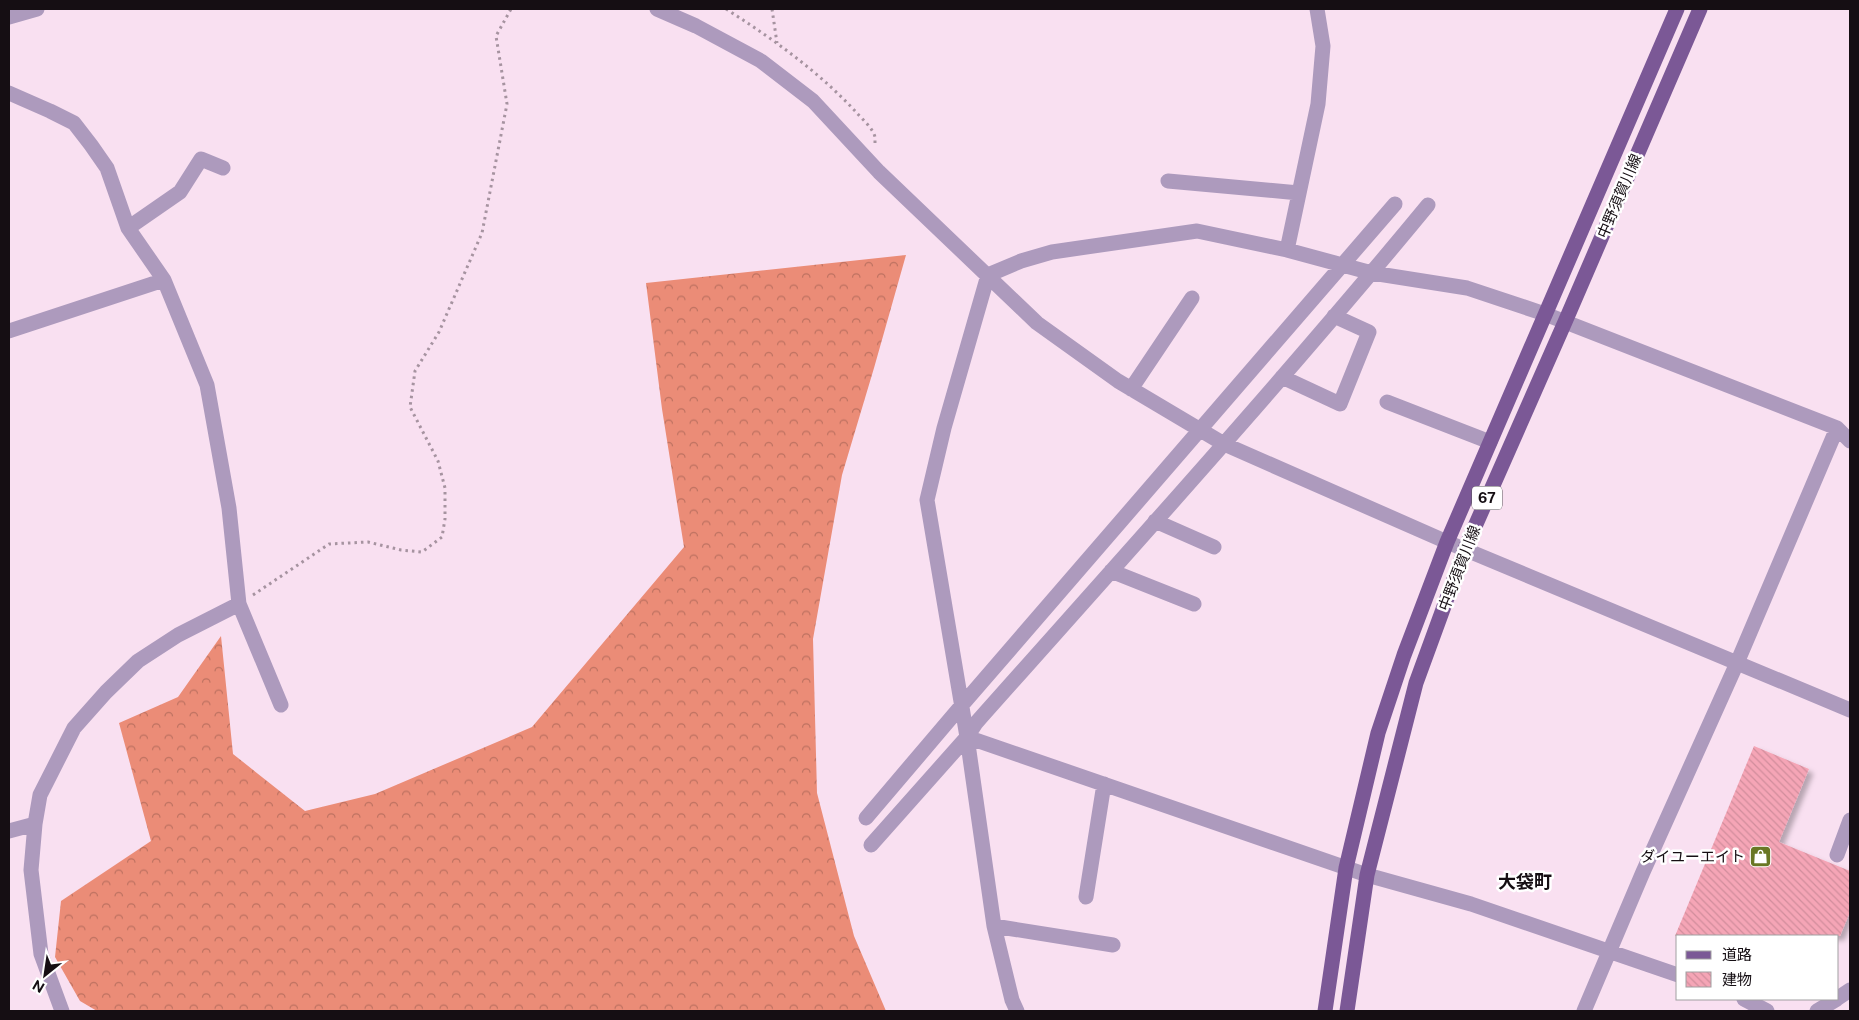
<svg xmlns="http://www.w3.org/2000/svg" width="1859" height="1020" viewBox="0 0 1859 1020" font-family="'Public Sans','Noto Sans JP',sans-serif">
  <defs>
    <pattern id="forest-crowns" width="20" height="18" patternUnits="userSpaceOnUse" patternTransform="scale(1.25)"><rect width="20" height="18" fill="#eb8c77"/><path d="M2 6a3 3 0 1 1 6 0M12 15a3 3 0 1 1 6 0" fill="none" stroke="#bd7160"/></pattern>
    <pattern id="building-back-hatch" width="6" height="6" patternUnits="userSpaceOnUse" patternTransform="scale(1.25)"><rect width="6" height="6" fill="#f5a5b6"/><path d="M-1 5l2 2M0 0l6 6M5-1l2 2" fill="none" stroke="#d18d9c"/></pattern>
    <filter id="shadow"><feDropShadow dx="4.5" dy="4.5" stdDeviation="2.5" flood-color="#0004"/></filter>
  </defs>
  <rect width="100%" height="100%" fill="#f9e0f1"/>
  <!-- forest -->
  <path fill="url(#forest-crowns)" d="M906,255L874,368L842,475L813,639L817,793L854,936L886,1011H97L80,1001L55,957L61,901L151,841L119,723L178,697L221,636L233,754L305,811L375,794L532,727L684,547L662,409L646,283Z"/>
  <!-- building -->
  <path fill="url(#building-back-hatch)" filter="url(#shadow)" d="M1754,746L1809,769L1779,842L1850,871V912L1840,936H1675Z"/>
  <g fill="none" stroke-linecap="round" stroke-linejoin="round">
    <!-- path -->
    <path stroke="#a693a0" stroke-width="3" stroke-dasharray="2.5 4" stroke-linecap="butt" d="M726,9C773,39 818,71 856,112C862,119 873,128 875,137C875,140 875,142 875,145
      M772,9L777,43
      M253,595L329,544L368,542L401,550L422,552L442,537L445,519V488L438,461L410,407L415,371L439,332L482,233L507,104L496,36L511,9"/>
    <!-- minor -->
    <path stroke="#ad9abd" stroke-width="15" d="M657,9L696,26L761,61L813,101L879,172L1037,323L1118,381L1224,444L1447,542L1850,710
      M9,17L37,9
      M9,93L50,111L74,123L91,145L107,168L128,228L164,280L207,385L229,508L239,604L281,705
      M1168,181L1299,193
      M128,228L180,192L201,159L223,168
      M1287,250L1318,104L1323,46L1317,9
      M9,331L164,280
      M1282,377L1340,404L1369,332L1334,316
      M1131,389L1192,298
      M1387,402L1490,442
      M1155,521L1214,547
      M1111,571L1194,604
      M967,737L1367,875L1471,904L1678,975
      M866,818L962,705L1395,204
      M9,831L35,824
      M871,845L967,737L976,723C1128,552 1282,382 1428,205
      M1837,855L1850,820
      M1086,897L1104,784
      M994,926L1113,945
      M1838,998L1850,990
      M1744,999L1767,1011
      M62,1011L41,954L31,870L35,824L40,795L74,728L106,692L138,661L178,635L239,604
      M1017,1011L1012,1000L994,926L967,737L927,500L944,428L988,275L1021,261L1052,252L1197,231L1287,250L1372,273L1467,288L1545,314L1837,428L1850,441
      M1584,1011L1643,872L1737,663L1837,428
      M1817,1011L1837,999"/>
    <!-- major -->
    <path stroke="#7b5896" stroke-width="15" d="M1325,1011L1346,868L1378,733L1404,655L1447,542L1677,9
      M1347,1011L1367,875L1416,683L1465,549L1565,322L1700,9"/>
  </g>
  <!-- icons -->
  <defs>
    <symbol id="shop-square" viewBox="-11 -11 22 22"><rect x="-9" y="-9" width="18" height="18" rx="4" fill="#697724" stroke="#fff"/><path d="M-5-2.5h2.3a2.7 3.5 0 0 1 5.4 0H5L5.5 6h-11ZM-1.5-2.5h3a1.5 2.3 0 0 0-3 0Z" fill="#fff"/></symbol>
  </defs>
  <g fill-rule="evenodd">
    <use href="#shop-square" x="1748" y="844" width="25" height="25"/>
  </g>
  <g text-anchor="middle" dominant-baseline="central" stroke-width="5" stroke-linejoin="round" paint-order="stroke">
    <!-- shield labels -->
    <rect fill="#fff" stroke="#5b565a" stroke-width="1" x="1472" y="486.5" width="30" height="23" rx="4"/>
    <g font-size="14" font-weight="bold" fill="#150e13">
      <text x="1487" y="498">67</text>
    </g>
    <!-- street labels -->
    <g font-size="15" fill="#150e13" stroke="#fff">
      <text transform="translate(1619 196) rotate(-67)">中野須賀川線</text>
      <text transform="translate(1459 568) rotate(-69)">中野須賀川線</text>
    </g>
    <!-- poi labels -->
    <g font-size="15" fill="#150e13" stroke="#fff" text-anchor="end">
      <text x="1745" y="856">ダイユーエイト</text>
    </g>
    <!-- quarter labels -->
    <g font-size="18" font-weight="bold" fill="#150e13" stroke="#fff">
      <text x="1525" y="881">大袋町</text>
    </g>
  </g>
  <!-- border -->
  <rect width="1859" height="1020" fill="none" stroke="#150e13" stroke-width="20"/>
  <!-- legend -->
  <rect x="1676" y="935" width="162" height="65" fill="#ffffff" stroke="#a19fa1"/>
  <rect x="1686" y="951" width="25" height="8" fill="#7b5896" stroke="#a19fa1"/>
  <text x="1722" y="960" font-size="15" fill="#150e13">道路</text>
  <rect x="1686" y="972" width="25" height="15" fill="url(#building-back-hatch)" stroke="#a19fa1"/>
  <text x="1722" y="985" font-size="15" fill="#150e13">建物</text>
  <!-- north arrow -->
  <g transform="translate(45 975) rotate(210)" stroke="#ffffff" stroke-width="4" paint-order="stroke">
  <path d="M0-4L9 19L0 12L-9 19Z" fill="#150e13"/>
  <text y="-8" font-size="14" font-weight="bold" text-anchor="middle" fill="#150e13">N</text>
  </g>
</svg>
